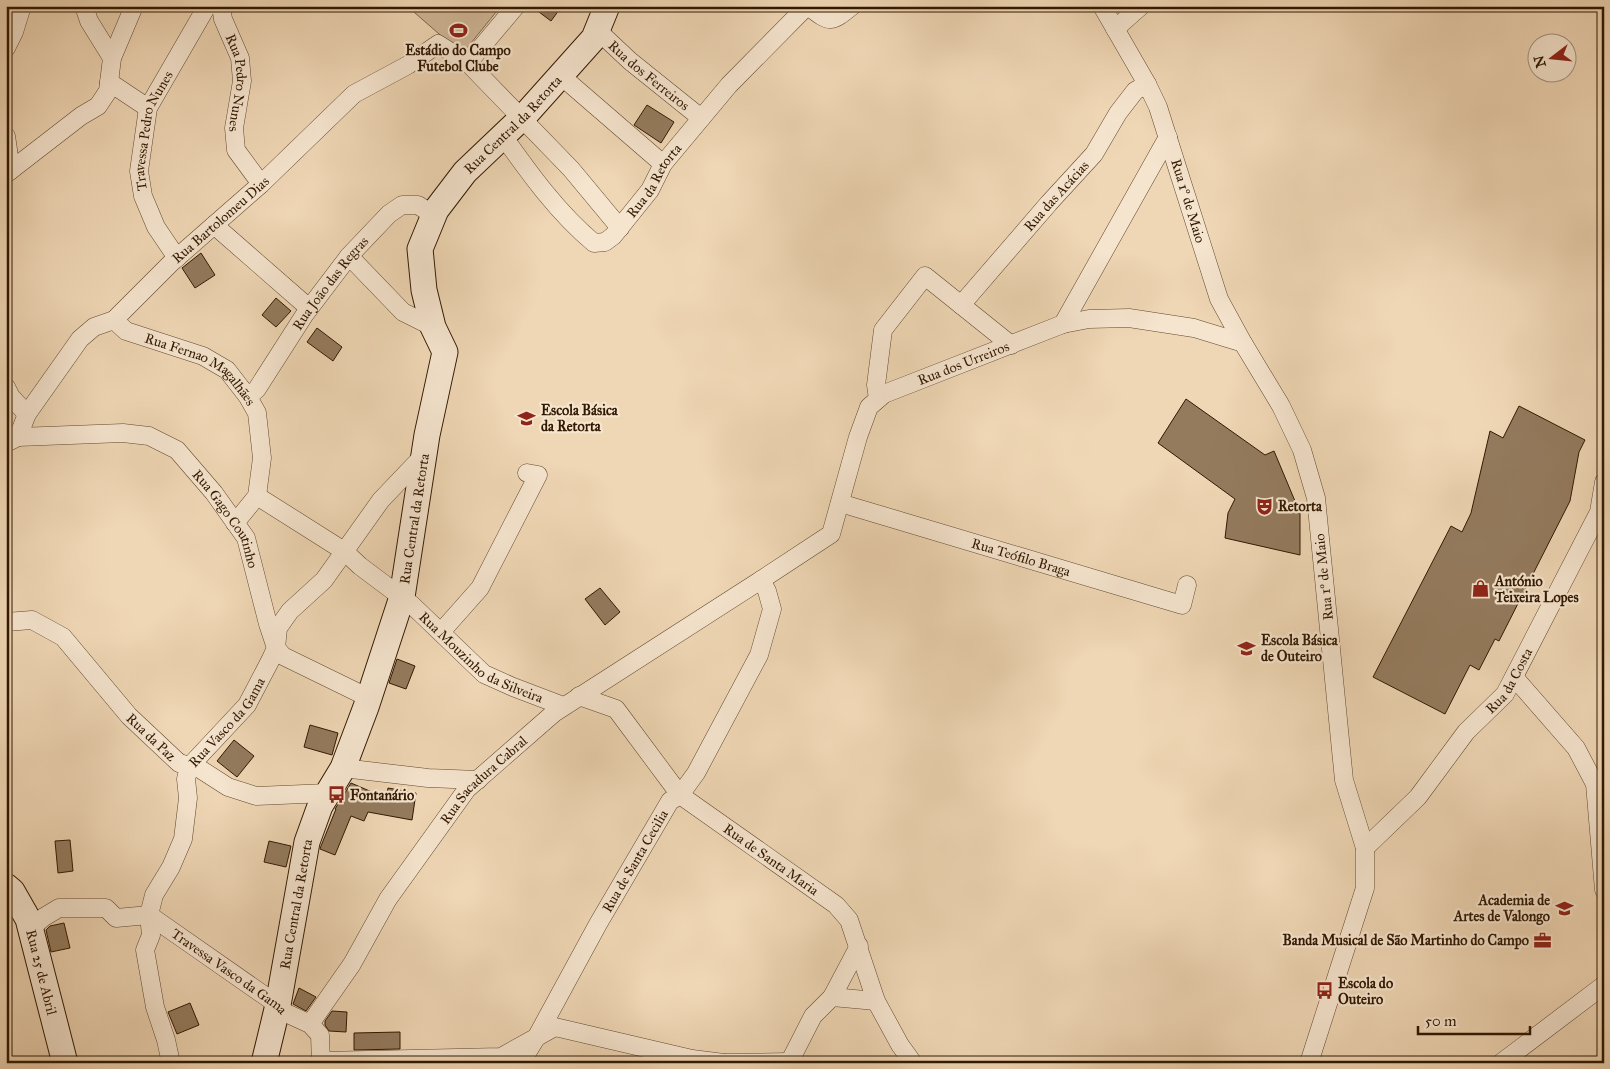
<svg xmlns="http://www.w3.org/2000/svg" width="1610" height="1069" viewBox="0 0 1610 1069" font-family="'IM FELL Great Primer',serif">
  <rect width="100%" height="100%" fill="#efd6b4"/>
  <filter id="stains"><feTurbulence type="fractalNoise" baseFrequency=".004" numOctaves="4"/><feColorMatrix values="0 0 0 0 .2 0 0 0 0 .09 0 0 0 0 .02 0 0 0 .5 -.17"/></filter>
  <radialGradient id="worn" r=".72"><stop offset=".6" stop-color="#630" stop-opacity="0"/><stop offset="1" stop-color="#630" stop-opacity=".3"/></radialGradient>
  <!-- green -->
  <path fill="#cfb696" stroke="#80674c" d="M407,6H501L462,54Z"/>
  <!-- building -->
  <path fill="#947b5e" stroke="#311801" d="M531,6H562L551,21Z
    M647,105L674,122L661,143L634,125Z
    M201,253L215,275L195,288L182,268Z
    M276,298L291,311L276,327L262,315Z
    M317,328L342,347L333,361L307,342Z
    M1186,399L1265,455L1274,451L1300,513V555L1225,538L1228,513L1235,499L1158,443Z
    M1519,406L1585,440L1579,452L1570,501L1499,641L1495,639L1479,670L1470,665L1445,714L1373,677L1451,526L1462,532L1471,513L1490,431L1503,438Z
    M600,588L620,612L605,625L585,599Z
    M397,659L415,666L406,689L389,683Z
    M310,725L338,733L332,755L304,747Z
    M234,740L254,756L237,777L217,761Z
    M351,783L386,798L388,788L416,793L412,820L368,812L364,821L351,816L335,855L320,849L321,846L336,809H335Z
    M70,840L73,871L58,873L55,841Z
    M269,841L291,846L286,867L264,862Z
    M64,923L70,948L51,952L46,930L50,926Z
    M299,988L316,997L306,1011L293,1004Z
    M190,1003L199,1025L177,1034L168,1012Z
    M332,1011L347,1012L346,1032L329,1031L325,1025V1021Z
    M400,1032V1049L354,1050V1033Z"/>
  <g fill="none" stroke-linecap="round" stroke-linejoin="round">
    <defs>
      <g id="street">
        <path d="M84,6L89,21L112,58"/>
        <path id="s1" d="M221,6L223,19L240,58L242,81L234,128L236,150L261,184"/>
        <path d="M808,6C830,23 830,24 852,6"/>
        <path d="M1102,6L1147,84L1158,107L1219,299L1243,343L1281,406L1302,450L1316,498L1344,780L1365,848V888L1309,1063"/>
        <path d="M1115,29L1141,6"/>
        <path id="s2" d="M597,30L630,61L701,118"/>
        <path d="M6,48L14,32L22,6"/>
        <path d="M468,63L516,6"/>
        <path d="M560,75L663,164"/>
        <path d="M109,82L148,108"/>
        <path d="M6,136L11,170"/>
        <path id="s3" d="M503,136C530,174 558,213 594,243L605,242L613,236L650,190L663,164L729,85L807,6"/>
        <path d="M6,174L81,116L98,106L108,91L112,58L134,6"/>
        <path d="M214,225L309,308"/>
        <path d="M349,256L403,312L433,327"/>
        <path id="s4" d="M177,258L156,227L143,196L139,171L148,108L207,6"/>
        <path id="s5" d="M961,305L1049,203L1094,154L1118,113L1135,91L1147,84"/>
        <path id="s6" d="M114,320L126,331L203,356L227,370L248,397L257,413L262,458L257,496L235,523"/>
        <path d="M1063,324L1168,137"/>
        <path d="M6,387L11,397L27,414"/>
        <path id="s7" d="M248,397L257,389L305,314L349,256L389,214L402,205H418L433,215"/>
        <path d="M878,399L876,385L883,330L925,276L1011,345"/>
        <path id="s8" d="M18,437L123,433L149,436L177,450L214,493L246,538L268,624L276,648L283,656L369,698"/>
        <path id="s9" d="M6,443L18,437L27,414L80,339L94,327L114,320L172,262L261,184L354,94L408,65L438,44L468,63L571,169L620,228"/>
        <path id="s10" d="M257,496L344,551L360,566L412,605L484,674L513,687L563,706"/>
        <path id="s11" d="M840,503L1182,605L1187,585"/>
        <path id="s12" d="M6,622L32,620L63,637L129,716L179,763L200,769L228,787L256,796L328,793"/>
        <path d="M441,632L480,588L538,475L527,473"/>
        <path d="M1514,677L1576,748L1595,784L1604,890"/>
        <path id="s13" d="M579,696L616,709L680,795L836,905L849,920L876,1001L900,1045L913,1063"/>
        <path d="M343,768L428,778L478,780"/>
        <path id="s14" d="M1365,848L1418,797L1466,732L1505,694L1599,512L1604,482"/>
        <path id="s15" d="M149,915L278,1005L286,1013L310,1024L320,1035L321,1063"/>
        <path d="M30,929L44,917L59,908H106L116,918L149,915"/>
        <path d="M832,997L859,946"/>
        <path id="s16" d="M310,1024L352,964L388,899L467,789L554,713L761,580L831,534L858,437L869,407L884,394L1063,324L1089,319L1129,318L1194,328L1243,343"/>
        <path d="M322,1061L501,1057L555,1027L692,1059L724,1063"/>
        <path id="s17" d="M171,1063L166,1040L155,1007L145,950L151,935L149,915L154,895L171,867L183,839L188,798L186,779L189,767L247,705L270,661L276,648L278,628L290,611L324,580L381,500L424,455"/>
        <path id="s18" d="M524,1063L525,1056L536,1038L598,924L670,801L680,795L696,773L759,655L772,609L767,591L761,580"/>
        <path d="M726,1063L789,1062"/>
        <path d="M789,1063L813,1016L832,997L876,1001"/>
        <path d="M1501,1063L1604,985"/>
      </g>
      <g id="secondary">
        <path id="s19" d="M6,886L12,891L28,919L65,1063"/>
        <path id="s20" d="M264,1063L278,1005L307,842L320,806L343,768L366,707L402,597L427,435L445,352L433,327L424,290L420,249L436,210L465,172L526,114L594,38L607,6"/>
      </g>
    </defs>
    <!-- street casing -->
    <use href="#street" stroke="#60482e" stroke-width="19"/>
    <!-- secondary casing -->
    <use href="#secondary" stroke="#311801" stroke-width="27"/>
    <!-- street -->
    <use href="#street" stroke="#f5e4ce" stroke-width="18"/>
    <!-- secondary -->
    <use href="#secondary" stroke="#f5e4ce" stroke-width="25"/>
  </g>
  <!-- icons -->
  <defs>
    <symbol id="stadium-bare" viewBox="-9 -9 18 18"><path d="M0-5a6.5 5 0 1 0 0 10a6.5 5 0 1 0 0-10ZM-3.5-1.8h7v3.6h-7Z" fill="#8f2418" stroke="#f5e4ce" stroke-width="2.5" paint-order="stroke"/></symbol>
    <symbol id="school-bare" viewBox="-9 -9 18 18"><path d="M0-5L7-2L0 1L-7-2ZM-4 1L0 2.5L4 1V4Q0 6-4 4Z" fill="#8f2418" stroke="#f5e4ce" stroke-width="2.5" paint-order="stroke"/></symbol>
    <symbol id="theatre-bare" viewBox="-9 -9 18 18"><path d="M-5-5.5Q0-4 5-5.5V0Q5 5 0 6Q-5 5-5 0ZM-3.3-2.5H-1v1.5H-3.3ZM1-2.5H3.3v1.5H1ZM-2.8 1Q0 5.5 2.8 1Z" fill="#8f2418" stroke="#f5e4ce" stroke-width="2.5" paint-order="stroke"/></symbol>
    <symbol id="shop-bare" viewBox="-9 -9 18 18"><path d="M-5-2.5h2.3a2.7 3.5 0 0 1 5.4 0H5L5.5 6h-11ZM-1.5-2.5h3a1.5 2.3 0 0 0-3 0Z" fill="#8f2418" stroke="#f5e4ce" stroke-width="2.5" paint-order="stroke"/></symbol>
    <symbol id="bus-bare" viewBox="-9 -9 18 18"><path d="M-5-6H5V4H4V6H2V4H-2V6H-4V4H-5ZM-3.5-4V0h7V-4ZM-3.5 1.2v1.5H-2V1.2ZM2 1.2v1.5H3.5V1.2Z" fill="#8f2418" stroke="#f5e4ce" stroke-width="2.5" paint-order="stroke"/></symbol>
    <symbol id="office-bare" viewBox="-9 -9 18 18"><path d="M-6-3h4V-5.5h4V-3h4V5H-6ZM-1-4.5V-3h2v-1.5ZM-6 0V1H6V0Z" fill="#8f2418" stroke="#f5e4ce" stroke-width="2.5" paint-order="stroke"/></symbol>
  </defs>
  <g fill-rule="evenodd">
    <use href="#stadium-bare" x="446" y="18" width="25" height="25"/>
    <use href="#school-bare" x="514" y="406" width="25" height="25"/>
    <use href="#theatre-bare" x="1252" y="494" width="25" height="25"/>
    <use href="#shop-bare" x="1468" y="576" width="25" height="25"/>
    <use href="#school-bare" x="1234" y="636" width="25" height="25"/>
    <use href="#bus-bare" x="324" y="782" width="25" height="25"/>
    <use href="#school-bare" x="1552" y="896" width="25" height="25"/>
    <use href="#office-bare" x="1530" y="928" width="25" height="25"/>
    <use href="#bus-bare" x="1312" y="978" width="25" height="25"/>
  </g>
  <g text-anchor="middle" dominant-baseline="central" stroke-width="4.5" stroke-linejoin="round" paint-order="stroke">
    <!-- poi labels -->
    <g font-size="14" font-weight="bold" fill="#311801" stroke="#f5e4ce" text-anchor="start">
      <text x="458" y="50" text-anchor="middle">Estádio do Campo<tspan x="458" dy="16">Futebol Clube</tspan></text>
      <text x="541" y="410">Escola Básica<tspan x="541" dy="16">da Retorta</tspan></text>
      <text x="1278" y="506">Retorta</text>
      <text x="1495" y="581">António<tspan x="1495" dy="16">Teixeira Lopes</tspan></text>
      <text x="1261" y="640">Escola Básica<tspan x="1261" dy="16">de Outeiro</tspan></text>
      <text x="350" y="795">Fontanário</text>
      <text x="1550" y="900" text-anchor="end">Academia de<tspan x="1550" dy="16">Artes de Valongo</tspan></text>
      <text x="1529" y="940" text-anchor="end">Banda Musical de São Martinho do Campo</text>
      <text x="1338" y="983">Escola do<tspan x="1338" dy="16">Outeiro</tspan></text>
    </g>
    <!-- street labels -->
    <g font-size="14" fill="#311801" stroke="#f5e4ce">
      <text stroke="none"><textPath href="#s2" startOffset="69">Rua dos Ferreiros</textPath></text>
      <text stroke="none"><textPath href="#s1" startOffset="80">Rua Pedro Nunes</textPath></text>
      <text stroke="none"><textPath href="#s20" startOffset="1002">Rua Central da Retorta</textPath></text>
      <text stroke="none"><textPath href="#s4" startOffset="139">Travessa Pedro Nunes</textPath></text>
      <text stroke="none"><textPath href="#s3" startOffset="231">Rua da Retorta</textPath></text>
      <text stroke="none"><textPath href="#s5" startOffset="145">Rua das Acácias</textPath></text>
      <text transform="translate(1188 201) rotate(73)">Rua 1º de Maio</text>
      <text stroke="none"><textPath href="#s9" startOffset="316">Rua Bartolomeu Dias</textPath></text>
      <text stroke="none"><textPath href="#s7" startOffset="141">Rua João das Regras</textPath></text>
      <text stroke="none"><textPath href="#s16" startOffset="966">Rua dos Urreiros</textPath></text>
      <text stroke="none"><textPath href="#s6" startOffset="102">Rua Fernao Magalhães</textPath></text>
      <text stroke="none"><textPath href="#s20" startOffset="568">Rua Central da Retorta</textPath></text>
      <text stroke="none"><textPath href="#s8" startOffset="248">Rua Gago Coutinho</textPath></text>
      <text stroke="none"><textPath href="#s11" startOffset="189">Rua Teófilo Braga</textPath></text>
      <text transform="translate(1324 577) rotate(-96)">Rua 1º de Maio</text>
      <text stroke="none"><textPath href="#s10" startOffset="278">Rua Mouzinho da Silveira</textPath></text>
      <text stroke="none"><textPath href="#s14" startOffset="222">Rua da Costa</textPath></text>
      <text stroke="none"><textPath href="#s17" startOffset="368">Rua Vasco da Gama</textPath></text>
      <text stroke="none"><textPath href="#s12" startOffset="195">Rua da Paz</textPath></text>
      <text stroke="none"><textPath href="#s16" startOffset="301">Rua Sacadura Cabral</textPath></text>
      <text stroke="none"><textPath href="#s13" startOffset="258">Rua de Santa Maria</textPath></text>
      <text stroke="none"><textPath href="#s18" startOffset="231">Rua de Santa Cecilia</textPath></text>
      <text stroke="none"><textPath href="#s20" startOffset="162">Rua Central da Retorta</textPath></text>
      <text stroke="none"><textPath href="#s15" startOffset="98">Travessa Vasco da Gama</textPath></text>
      <text stroke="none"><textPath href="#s19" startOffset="95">Rua 25 de Abril</textPath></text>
    </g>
  </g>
  <!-- margin -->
  <rect width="1610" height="1069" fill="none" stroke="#efd6b4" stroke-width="25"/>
  <rect x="8" y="8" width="1595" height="1054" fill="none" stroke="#311801" stroke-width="2.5"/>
  <rect x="12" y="12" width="1585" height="1044" fill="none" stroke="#311801"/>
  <!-- north arrow -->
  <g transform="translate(1552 58) rotate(254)"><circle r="24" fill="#f5e4ce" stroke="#a7927c"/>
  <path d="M0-4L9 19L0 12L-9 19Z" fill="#8f2418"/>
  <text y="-8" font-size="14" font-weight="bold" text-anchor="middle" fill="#311801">N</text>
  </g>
  <!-- scale -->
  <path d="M1418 1026v8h112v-8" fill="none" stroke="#311801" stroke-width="2.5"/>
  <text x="1425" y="1026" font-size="15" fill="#311801" stroke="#f5e4ce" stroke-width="4" paint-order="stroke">50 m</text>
  <rect width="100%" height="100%" filter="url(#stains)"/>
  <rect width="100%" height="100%" fill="url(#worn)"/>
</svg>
